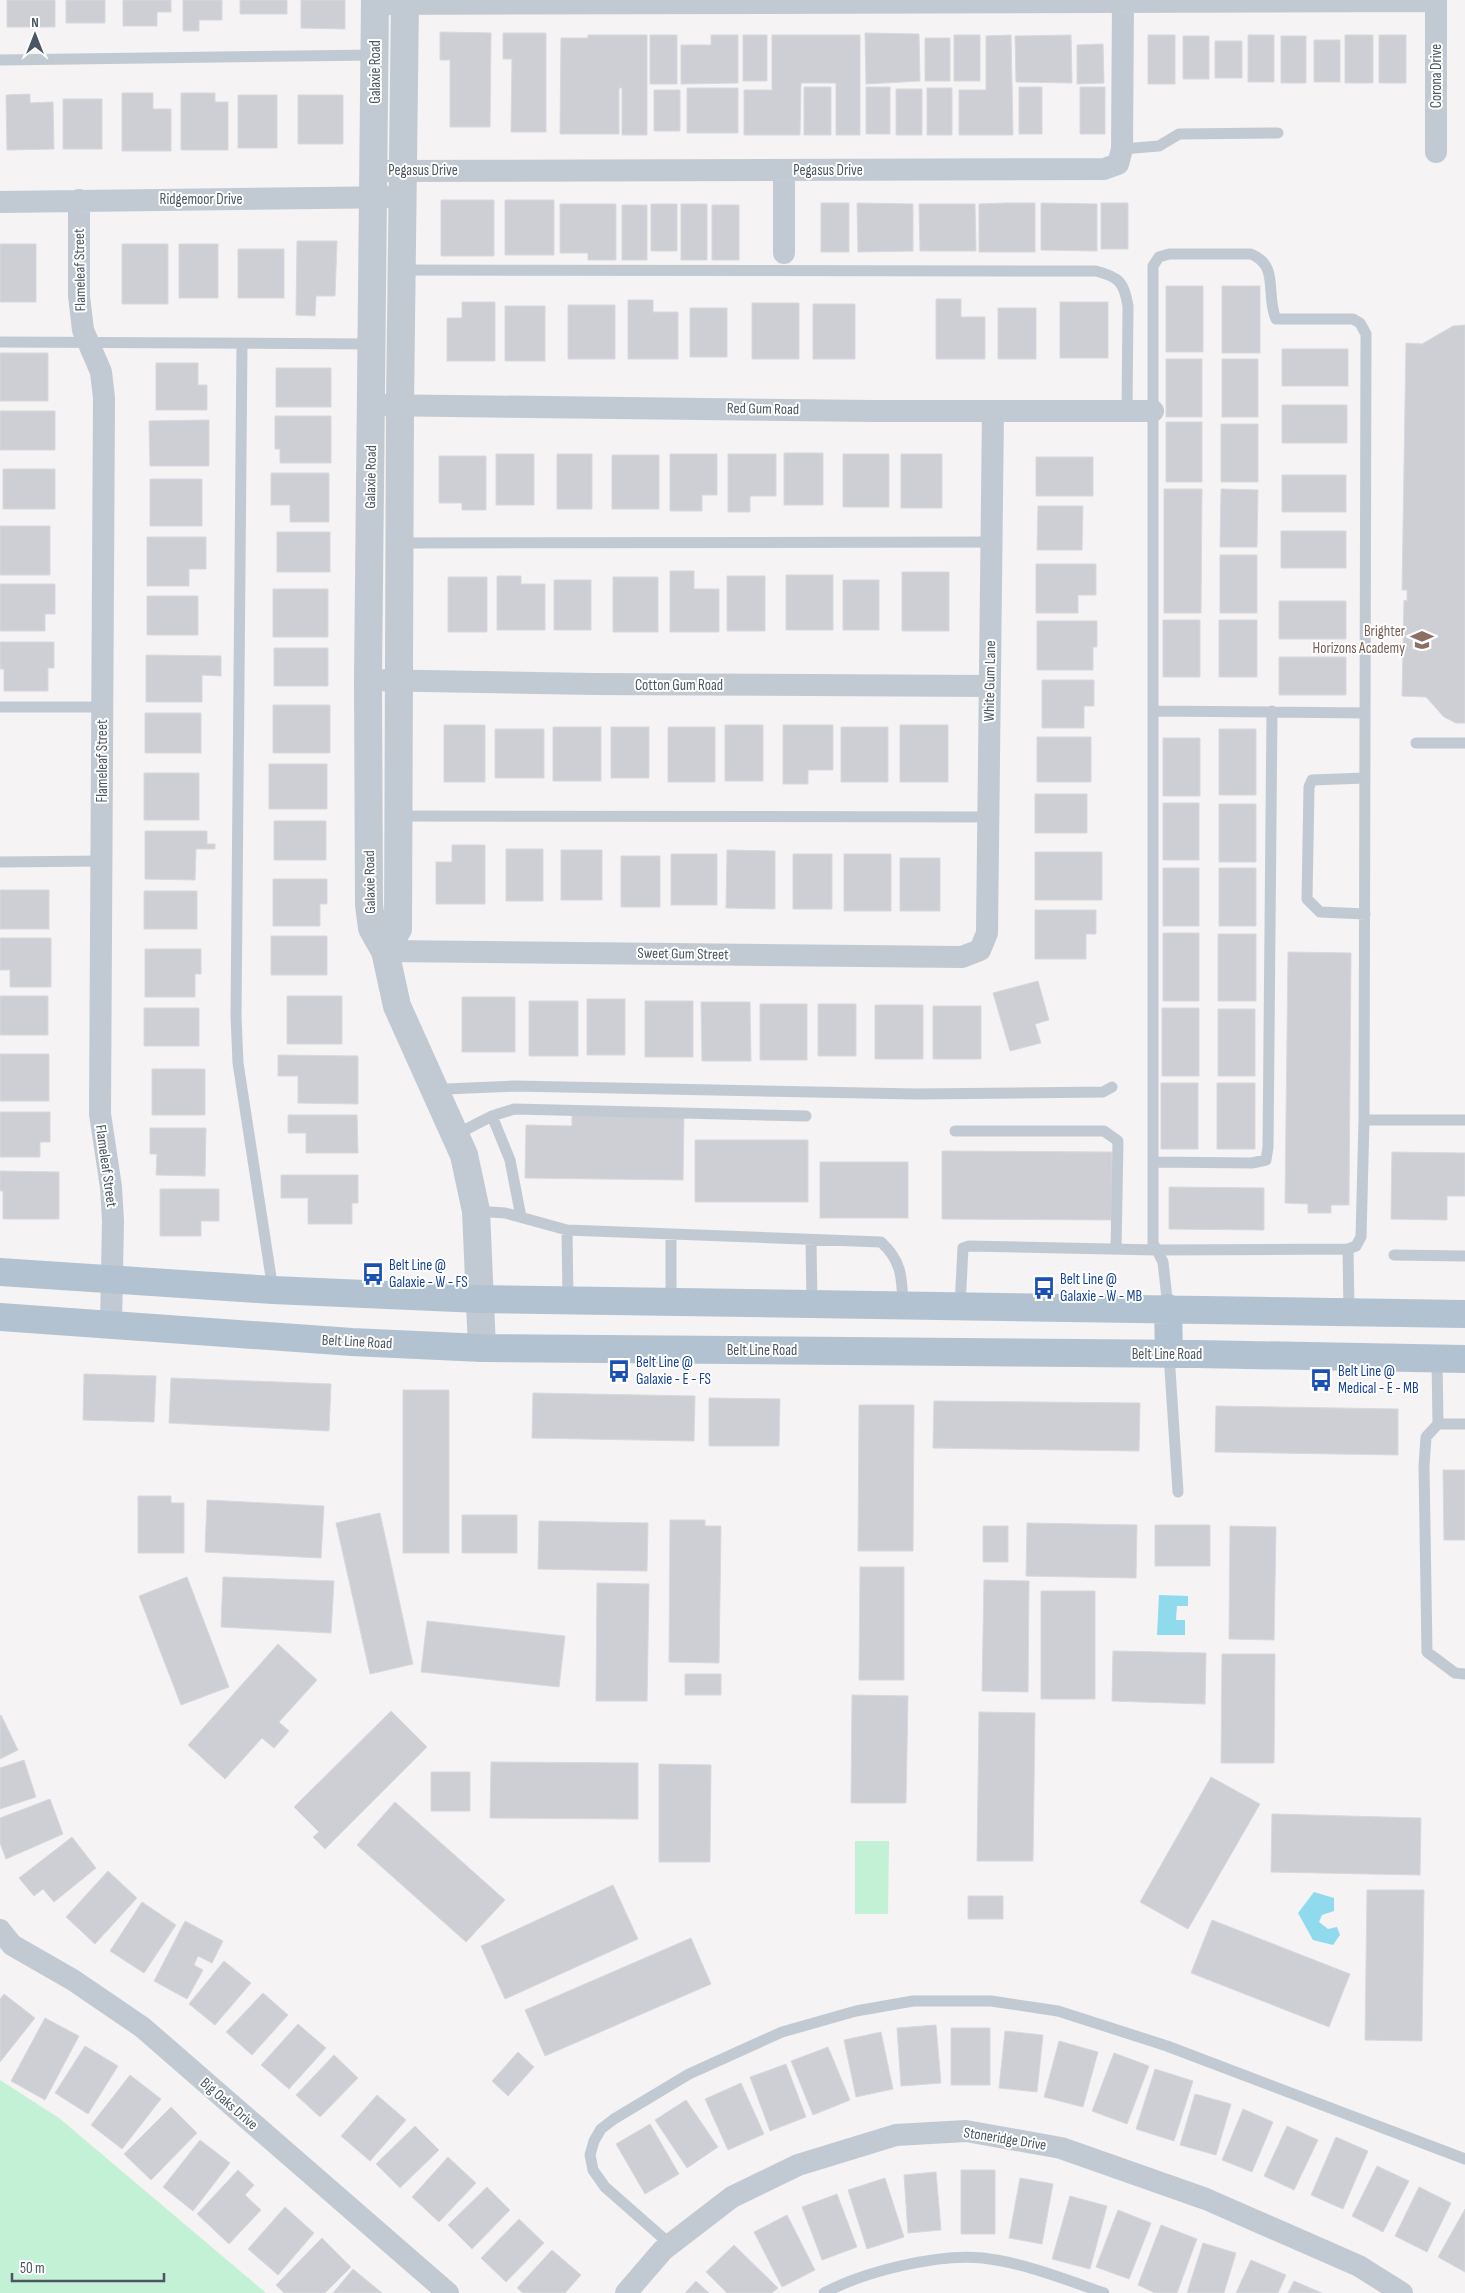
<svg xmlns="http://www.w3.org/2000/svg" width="1465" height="2293" viewBox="0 0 1465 2293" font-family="'Sofia Sans Condensed',sans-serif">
  <rect width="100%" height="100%" fill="#f5f3f3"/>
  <!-- green -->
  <path fill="#c3f1d5" d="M855,1841H889L888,1914H855Z
    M0,2080L59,2118L266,2293H0Z"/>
  <!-- water -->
  <path fill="#90daee" d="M1159,1595L1188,1596V1606H1177L1176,1620H1185V1635H1157Z
    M1314,1892L1334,1898V1911L1322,1915L1319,1922L1328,1929L1337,1927L1340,1935L1333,1945L1313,1940L1298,1913Z"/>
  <!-- building -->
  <path fill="#cdcfd5" stroke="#d7d9de" d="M7,0H55V27H7Z
    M66,0H105V23H66Z
    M123,0H171V12H157V26H123Z
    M183,0H222V20H199V31H183Z
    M240,0H287V14H240Z
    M301,0H345V29L301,28Z
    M440,32L491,33L490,127H450V60H440Z
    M503,33H546V132H511L512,59H503Z
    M865,33L919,34L920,81L866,84Z
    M588,35H647V135H622V88H619V134H560L561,38H588Z
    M650,35H677V84H650Z
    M711,35H738V83L681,84V45H711Z
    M743,35H767V81H743Z
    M772,35H860V135H836V83H801L800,135H744V90H772Z
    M954,35H980V81H954Z
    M1011,35L1013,135H959V90H986V36Z
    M1071,35L1072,83L1016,82L1015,36Z
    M1148,35H1175V84H1148Z
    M1248,35H1274V82H1248Z
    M1345,35H1373V83H1345Z
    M1379,35H1406V83H1379Z
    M1183,36H1209V79H1183Z
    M1281,36H1306V83H1281Z
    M925,38H950V81H925Z
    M1314,40H1340V82H1314Z
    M1215,41H1242V78H1215Z
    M1103,44L1104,83L1077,84V45Z
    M804,87H831V135H804Z
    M866,87H890V134H866Z
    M1019,87H1042V134H1019Z
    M1080,87H1105V134H1080Z
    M687,88H738V133H687Z
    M927,88H952V135H927Z
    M896,89H922V135H896Z
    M654,90H680V131H654Z
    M122,93H153V109H171V151H122Z
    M181,93H215V102H228V150H181Z
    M30,94V103L53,102L54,149L7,150L6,95Z
    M238,95H277V148H238Z
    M298,95H343V144H298Z
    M63,99H102V149H63Z
    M441,200H494V256H441Z
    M505,200H554V255H505Z
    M821,203H849V252H821Z
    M857,203L913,204V251L858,252Z
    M1006,203H1035V252H979V204Z
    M1041,203L1097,204V251L1041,250Z
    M1101,203H1128V249H1101Z
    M560,204H616V260H588V253H560Z
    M651,204H677V251H651Z
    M681,204H707V260H681Z
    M919,204H975L976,251H920Z
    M622,205H647V260H622Z
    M712,205H739V260H712Z
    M297,241H337L335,296H316L315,316L296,315Z
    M0,244H36V302H0Z
    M122,244H168V304H122Z
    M179,244H218V298H179Z
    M238,249H284V298H238Z
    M1166,286H1203V352H1166Z
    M1222,286H1260V353H1222Z
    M936,299H961V317H985V359H936Z
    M628,300H653V312H678V359H628Z
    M462,302H495V361H447V318H462Z
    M1060,302H1108V358H1060Z
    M752,303H799V359H752Z
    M813,304H855V359H813Z
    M568,305H615V359H568Z
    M505,306H545V361H505Z
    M690,308H727V357H690Z
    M998,308H1036V359H998Z
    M1465,325V723H1456L1444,717L1426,697L1402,696L1404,600L1407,601V590H1402L1406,343L1422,344L1453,326Z
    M1282,349H1348V386H1282Z
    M0,353H48V401H0Z
    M1166,359H1202V417H1166Z
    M1222,359H1258V417H1222Z
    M156,363H198V385H207V410H156Z
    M276,368H331V407H276Z
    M1282,405H1347V443H1282Z
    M0,411H55V450H0Z
    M275,416H331V463H280V449H275Z
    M209,420V466H150L149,421Z
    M1166,422H1202V482H1166Z
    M1221,424H1258V482H1221Z
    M784,453H823V505H784Z
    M496,454H534V505H496Z
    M557,454H592V509H557Z
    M670,454H717V495H702V511H670Z
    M728,454H776V496H750V512H728Z
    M843,454H889V507H843Z
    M901,454H942V508H901Z
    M612,455H659V509H612Z
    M439,456H486V510H462V503H439Z
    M1036,457H1093V496H1036Z
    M3,469H55V509H3Z
    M271,473H329V522H290V505H271Z
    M1282,475H1346V512H1282Z
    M150,479H202V526H150Z
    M1164,489H1202L1201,613H1164Z
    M1221,489L1258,490L1257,547H1220Z
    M1038,506H1083L1082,550H1037Z
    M0,526H50V575H0Z
    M1281,531H1346V568H1281Z
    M277,532H330V572H277Z
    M147,537H206V569H189V586H147Z
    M1220,555H1257V613H1220Z
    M1036,564H1096V595H1078V613H1036Z
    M670,571H694V589H719V632H670Z
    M902,572H949V631H902Z
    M786,575H833V630H786Z
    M497,576H521V584H545V630H497Z
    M727,576H765V631H727Z
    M448,577H487V632H448Z
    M613,577H658V632H613Z
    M554,580H591V630H554Z
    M843,580H879V630H843Z
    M0,584H55V614H45V631H0Z
    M273,589H328V637H273Z
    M147,596H198V635H147Z
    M1279,601H1346V639H1279Z
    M1163,620H1200V677H1163Z
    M1219,620H1257V677H1219Z
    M1037,621H1097V647H1093V670H1037Z
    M0,642H54V668H48V691H4V669H0Z
    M274,648H328V686H274Z
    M146,655L221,656V676L202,675V702H146Z
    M1279,657H1346V695H1279Z
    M1042,680H1094V706H1084V728H1042Z
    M273,705H330V753H273Z
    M145,713H201V753H145Z
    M444,725H485V782H444Z
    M725,725H763V781H725Z
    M783,725H833V770H808V784H783Z
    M900,725H948V782H900Z
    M553,727H601V781H553Z
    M611,727H649V778H611Z
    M668,727H715V782H668Z
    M841,727H888V782H841Z
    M495,729H544V778H495Z
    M1219,729H1256V795H1219Z
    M1037,737H1091V782H1037Z
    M1163,738H1200V796H1163Z
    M269,764H327V809H269Z
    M144,773H199V820H144Z
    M1035,794H1087V833H1035Z
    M1163,803H1199V860H1163Z
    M1219,804H1256V862H1219Z
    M274,821H326V860H274Z
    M145,831H207V844H215V849H196L195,880L145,879Z
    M452,845H485V904H436V862H452Z
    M506,849H543V901H506Z
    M561,850H602V900H561Z
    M727,850L775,851V909L726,908Z
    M1035,852H1102V900H1035Z
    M671,854H717V905H671Z
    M793,854H832V909H793Z
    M844,854H891V911H844Z
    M621,856H660V907H621Z
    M900,858H940V911H900Z
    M1163,868H1199V926H1163Z
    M1219,868H1256V926H1219Z
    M273,879H327V904H320V926H273Z
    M0,890H49V929H0Z
    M144,891H197V929H144Z
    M1035,910H1096V934H1086V959H1035Z
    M1163,933H1199V1001H1163Z
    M1218,934H1256V1001H1218Z
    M271,936H327V975H271Z
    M0,938H51V987H10V970H0Z
    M145,949H201V974H195V997H145Z
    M1288,952L1351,953L1349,1205H1331V1213H1308V1204L1285,1203Z
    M1038,981L1049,1020L1035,1024L1041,1043L1010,1051L993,993Z
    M0,996H48V1035H0Z
    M287,996H342V1044H287Z
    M462,997H515V1052H462Z
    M587,999H625V1055H587Z
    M529,1001H578V1056H529Z
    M645,1001H693V1057H645Z
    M701,1002H750L751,1061H702Z
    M760,1004H807V1060H760Z
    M818,1004H856V1056H818Z
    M875,1005H923V1059H875Z
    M933,1006H981V1059H933Z
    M144,1008H199V1046H144Z
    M1162,1008H1199V1076H1162Z
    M1218,1009H1255V1076H1218Z
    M0,1054H49V1101H0Z
    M278,1055L358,1056V1104L298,1103V1076H278Z
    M152,1069H205V1115H152Z
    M1161,1083H1198V1149H1161Z
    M1217,1083H1255V1149H1217Z
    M0,1112H50V1142H40V1157H0Z
    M288,1115H357L358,1153H306V1133H288Z
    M572,1115L684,1116L683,1180L525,1178L526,1125L572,1126Z
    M150,1128H206L205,1176L156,1175L157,1154H150Z
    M695,1140H808V1202H695Z
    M942,1151L1112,1152V1220L942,1219Z
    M1392,1152L1465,1153V1196H1447V1220L1391,1219Z
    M820,1162H908V1218H820Z
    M0,1171L59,1172V1219H3V1191H0Z
    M281,1175H358V1203H352V1224H308V1198H281Z
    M1169,1187L1264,1188V1230L1169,1229Z
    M160,1189H219V1221H201V1236H160Z
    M84,1374L156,1376L154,1422L83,1420Z
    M171,1378L331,1384L329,1431L169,1423Z
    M403,1390H449V1553H403Z
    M533,1393L695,1396L694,1441L532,1438Z
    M709,1398L780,1399L779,1446H709Z
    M934,1401L1140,1403L1139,1451L933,1448Z
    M859,1405H914L913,1551H858Z
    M1216,1406L1398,1409V1455L1215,1452Z
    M1443,1470H1465V1540H1444Z
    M138,1496H171V1503H184V1553H138Z
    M207,1500L324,1506L321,1558L205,1552Z
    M380,1513L413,1664L370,1674L336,1523Z
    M462,1515H517V1553H462Z
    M670,1520H705V1526H721L719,1663L669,1662Z
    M539,1521L648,1523L647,1571L538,1569Z
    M1027,1523L1137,1525L1136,1578L1026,1576Z
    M1155,1525H1210V1566H1155Z
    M983,1526H1008V1562H983Z
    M1230,1526L1276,1527L1274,1640L1229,1639Z
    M860,1567H904V1680H859Z
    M187,1577L229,1687L181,1705L139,1596Z
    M223,1577L334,1581L331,1633L221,1627Z
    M984,1580L1029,1581L1028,1692L982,1691Z
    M597,1583L649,1584L647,1701H596Z
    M1041,1591H1095V1699H1041Z
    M427,1621L565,1636L559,1687L421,1672Z
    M278,1644L317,1680L279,1722L289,1731L274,1748L262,1738L225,1779L188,1745Z
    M1113,1651L1206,1653L1205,1704L1112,1701Z
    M1222,1654H1275L1274,1763H1221Z
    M685,1674H721V1695H685Z
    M852,1695L908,1696L906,1803H851Z
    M391,1711L427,1747L325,1849L313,1837L319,1832L294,1807Z
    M979,1712L1035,1713L1033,1861H977Z
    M1,1715L18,1750L0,1759V1716Z
    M24,1760L36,1797L0,1809V1768Z
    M491,1762L638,1763V1819L490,1818Z
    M659,1764L711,1765L710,1862H659Z
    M431,1772H470V1811H431Z
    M1211,1777L1260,1804L1188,1929L1140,1902Z
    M50,1799L63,1834L6,1859L0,1843V1818Z
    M395,1802L505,1900L466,1942L357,1845Z
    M1272,1814L1421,1818L1420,1875L1271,1872Z
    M72,1837L96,1868L54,1902L43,1889L34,1896L19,1878Z
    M108,1871L137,1898L95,1944L66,1917Z
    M613,1885L638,1939L505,1999L481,1946Z
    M1367,1890H1424L1422,2041L1365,2040Z
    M968,1896H1003V1919H968Z
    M142,1902L176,1925L144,1973L110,1951Z
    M1212,1920L1350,1974L1329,2027L1191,1973Z
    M185,1921L223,1941L212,1963L198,1956L194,1965L203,1970L187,1999L154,1981Z
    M691,1938L711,1984L545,2056L525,2010Z
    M224,1961L251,1983L215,2025L189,2004Z
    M263,1993L288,2015L252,2055L226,2032Z
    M4,1994L35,2018L0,2062V1999Z
    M45,2018L79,2036L45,2100L11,2081Z
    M298,2024L326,2048L289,2089L261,2065Z
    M936,2025L941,2083L901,2086L897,2028Z
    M951,2028H990V2085H951Z
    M1005,2031L1043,2035L1037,2092L999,2088Z
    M881,2032L893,2089L856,2097L844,2040Z
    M1059,2041L1098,2052L1083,2107L1044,2097Z
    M85,2046L118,2066L88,2114L55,2093Z
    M828,2047L850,2100L813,2115L791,2061Z
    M518,2052L534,2067L508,2096L492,2081Z
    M1114,2053L1149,2066L1127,2124L1092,2111Z
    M334,2055L358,2078L320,2117L296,2095Z
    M786,2064L806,2117L770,2131L750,2077Z
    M1155,2069L1193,2081L1174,2141L1136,2129Z
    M130,2075L161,2099L122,2149L91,2125Z
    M741,2083L764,2134L728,2150L705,2099Z
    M1195,2094L1231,2104L1216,2155L1180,2145Z
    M377,2095L406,2120L370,2161L341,2136Z
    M686,2100L718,2147L687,2168L655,2120Z
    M171,2107L197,2133L151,2180L124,2154Z
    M1243,2109L1273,2122L1252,2172L1222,2160Z
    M650,2124L679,2174L645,2194L616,2144Z
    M415,2126L439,2150L400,2188L376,2164Z
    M1287,2126L1318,2140L1294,2190L1264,2176Z
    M1336,2137L1368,2151L1343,2209L1311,2195Z
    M200,2140L230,2163L193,2211L163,2187Z
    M448,2157L476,2183L439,2222L412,2197Z
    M1377,2166L1409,2181L1383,2232L1352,2216Z
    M238,2170L254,2185L245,2195L261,2210L229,2244L197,2214Z
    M961,2170H995V2234H961Z
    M936,2172L941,2230L908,2233L904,2175Z
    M885,2178L904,2237L867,2249L848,2190Z
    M1020,2178L1053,2184L1042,2244L1009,2238Z
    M487,2187L510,2210L472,2249L448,2225Z
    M1419,2187L1451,2203L1427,2252L1395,2236Z
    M837,2194L857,2247L822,2260L802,2207Z
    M1070,2196L1107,2206L1090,2269L1052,2259Z
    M285,2207L314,2233L278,2275L248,2249Z
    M1465,2209V2272L1438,2257Z
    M1118,2210L1151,2223L1129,2279L1096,2267Z
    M787,2215L815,2270L782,2287L754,2232Z
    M519,2219L544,2243L506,2282L481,2258Z
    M1161,2225L1197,2239L1177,2293H1155L1138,2285Z
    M322,2238L351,2267L325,2293H284L276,2285Z
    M1203,2243L1236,2253L1224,2293H1187Z
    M734,2245L778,2288L772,2293H727L706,2272Z
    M552,2250L581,2275L565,2293H523L517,2288Z
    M1251,2260L1286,2275L1278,2293H1236Z
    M353,2269L382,2293H333Z
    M696,2281L709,2293H685Z
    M1294,2281L1322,2293H1288Z"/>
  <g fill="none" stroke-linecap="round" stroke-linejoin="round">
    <!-- service -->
    <path stroke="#c1cad2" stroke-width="11" d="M0,60L375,55
      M1122,149L1159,146L1179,134L1278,133
      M402,270L1096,271C1119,277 1124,282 1128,306L1127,411
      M0,342L373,344
      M242,343L236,1016L238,1063L273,1290
      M399,543L992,542
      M0,707H102
      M1153,711L1365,713
      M1416,743H1465
      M399,816L989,817
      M0,862L101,861
      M1365,914L1320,912L1307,899L1309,787L1312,780L1365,778
      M437,1094L446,1089L515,1086L916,1094L1103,1092L1112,1087
      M492,1116L510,1160L521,1217
      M955,1131H1104L1118,1141L1116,1249
      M455,1135L492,1116L514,1109L806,1116
      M1153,1162L1252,1163L1266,1160L1268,1147L1272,711
      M476,1211L505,1213L567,1230L881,1242C902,1261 902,1278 903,1305
      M567,1230L568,1300
      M671,1234V1302
      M811,1240L812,1305
      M1394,1255L1465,1256
      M960,1306L963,1248L969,1246L1156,1250L1348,1249
      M1168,1308L1163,1262L1153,1243V266L1159,257L1169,254H1251C1280,266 1265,294 1276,319H1353L1360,323L1366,334L1364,1120
      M1349,1312L1348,1249L1356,1246L1361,1237L1364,1120H1465
      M1169,1354L1178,1492
      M1437,1359L1438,1424L1426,1437L1424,1466L1427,1652L1455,1673L1465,1674
      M1438,1424H1465
      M671,2245L605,2187L593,2170L590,2155L594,2141L601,2129L614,2119L689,2074L782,2032L856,2011L913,2001H991L1058,2011L1167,2046L1465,2159
      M824,2293C863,2272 938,2253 983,2258C1024,2263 1065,2279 1104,2293"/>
    <!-- minor -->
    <path stroke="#c1cad2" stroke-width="22" d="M375,4L1436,1
      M1436,152V0
      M375,171L1104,169L1118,164L1122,149L1123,1
      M79,200V296L83,330L101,372L104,398L100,1114L111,1187L113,1221L111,1325
      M0,202L402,197
      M784,253V170
      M372,405L874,411H1153
      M368,680L593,684L990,686
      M385,951L962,957L980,950L987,933L993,411
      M0,1930L12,1945L73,1980L142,2027L448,2293
      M626,2293L663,2250L732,2197L798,2165L896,2135L966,2131L1061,2148L1206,2199L1359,2266L1402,2293"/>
    <!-- tertiary -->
    <path stroke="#c1cad2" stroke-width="28" d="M375,0L368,680L369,905L372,928L385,951L397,1006L464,1155L476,1211L482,1348
      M385,951L398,929L400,405L405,0"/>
    <!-- primary -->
    <path stroke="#b3c2d1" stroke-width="28" d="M0,1272L273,1290L479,1299L1465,1314
      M1168,1308L1169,1354
      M0,1317L352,1342L482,1348L1197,1354L1465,1359"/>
  </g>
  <!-- icons -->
  <defs>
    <symbol id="school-bare" viewBox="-9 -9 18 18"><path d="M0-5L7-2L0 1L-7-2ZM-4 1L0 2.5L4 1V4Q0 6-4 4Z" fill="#8d6e63" stroke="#fff" stroke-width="2.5" paint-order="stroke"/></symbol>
    <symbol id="bus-bare" viewBox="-9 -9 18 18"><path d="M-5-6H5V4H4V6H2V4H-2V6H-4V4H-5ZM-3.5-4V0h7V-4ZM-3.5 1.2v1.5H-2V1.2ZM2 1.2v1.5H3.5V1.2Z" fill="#1a4fb4" stroke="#fff" stroke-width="2.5" paint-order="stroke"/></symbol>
  </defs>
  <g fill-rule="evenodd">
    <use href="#school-bare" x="1406" y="624" width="32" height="32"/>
    <use href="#bus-bare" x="357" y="1258" width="32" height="32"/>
    <use href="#bus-bare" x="1028" y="1272" width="32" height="32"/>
    <use href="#bus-bare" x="603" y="1355" width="32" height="32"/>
    <use href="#bus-bare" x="1305" y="1364" width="32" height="32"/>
  </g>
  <g text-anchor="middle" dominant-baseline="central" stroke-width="4" stroke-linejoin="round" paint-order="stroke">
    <!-- street labels -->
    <g font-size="15" fill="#4a5661" stroke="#fff">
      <text transform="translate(375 72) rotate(-90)">Galaxie Road</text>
      <text transform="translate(1436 76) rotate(-90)">Corona Drive</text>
      <text x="423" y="170">Pegasus Drive</text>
      <text x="828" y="170">Pegasus Drive</text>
      <text x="201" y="199">Ridgemoor Drive</text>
      <text transform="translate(80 270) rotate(-91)">Flameleaf Street</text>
      <text transform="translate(763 409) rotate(1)">Red Gum Road</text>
      <text transform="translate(371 477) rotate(-89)">Galaxie Road</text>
      <text transform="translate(990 681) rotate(-89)">White Gum Lane</text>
      <text x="679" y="685">Cotton Gum Road</text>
      <text transform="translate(102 761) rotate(-90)">Flameleaf Street</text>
      <text transform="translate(370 882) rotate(-91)">Galaxie Road</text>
      <text transform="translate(683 954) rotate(1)">Sweet Gum Street</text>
      <text transform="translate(106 1166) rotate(82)">Flameleaf Street</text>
      <text transform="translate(357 1342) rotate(3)">Belt Line Road</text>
      <text x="762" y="1350">Belt Line Road</text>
      <text x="1167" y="1354">Belt Line Road</text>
      <text transform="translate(229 2104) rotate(41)">Big Oaks Drive</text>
      <text transform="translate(1005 2139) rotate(9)">Stoneridge Drive</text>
    </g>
    <!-- education labels -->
    <g font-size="15" fill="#785e54" stroke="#fff" text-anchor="end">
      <text x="1405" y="631">Brighter<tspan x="1405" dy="17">Horizons Academy</tspan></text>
    </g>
    <!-- transit labels -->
    <g font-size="15" fill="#164399" stroke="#fff" text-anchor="start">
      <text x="389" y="1265">Belt Line @<tspan x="389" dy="17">Galaxie - W - FS</tspan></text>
      <text x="1060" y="1279">Belt Line @<tspan x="1060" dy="17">Galaxie - W - MB</tspan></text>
      <text x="636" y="1362">Belt Line @<tspan x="636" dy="17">Galaxie - E - FS</tspan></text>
      <text x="1338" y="1371">Belt Line @<tspan x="1338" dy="17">Medical - E - MB</tspan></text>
    </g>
  </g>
  <!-- north arrow -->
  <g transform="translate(35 35)" stroke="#ffffff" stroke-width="4" paint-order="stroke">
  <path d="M0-4L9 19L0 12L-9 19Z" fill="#4a5661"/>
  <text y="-8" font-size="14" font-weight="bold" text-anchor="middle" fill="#4a5661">N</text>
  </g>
  <!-- scale -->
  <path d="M12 2273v8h152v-8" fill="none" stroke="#4a5661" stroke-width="2.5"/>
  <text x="20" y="2273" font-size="15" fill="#4a5661" stroke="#ffffff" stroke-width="4" paint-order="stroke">50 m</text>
</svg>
